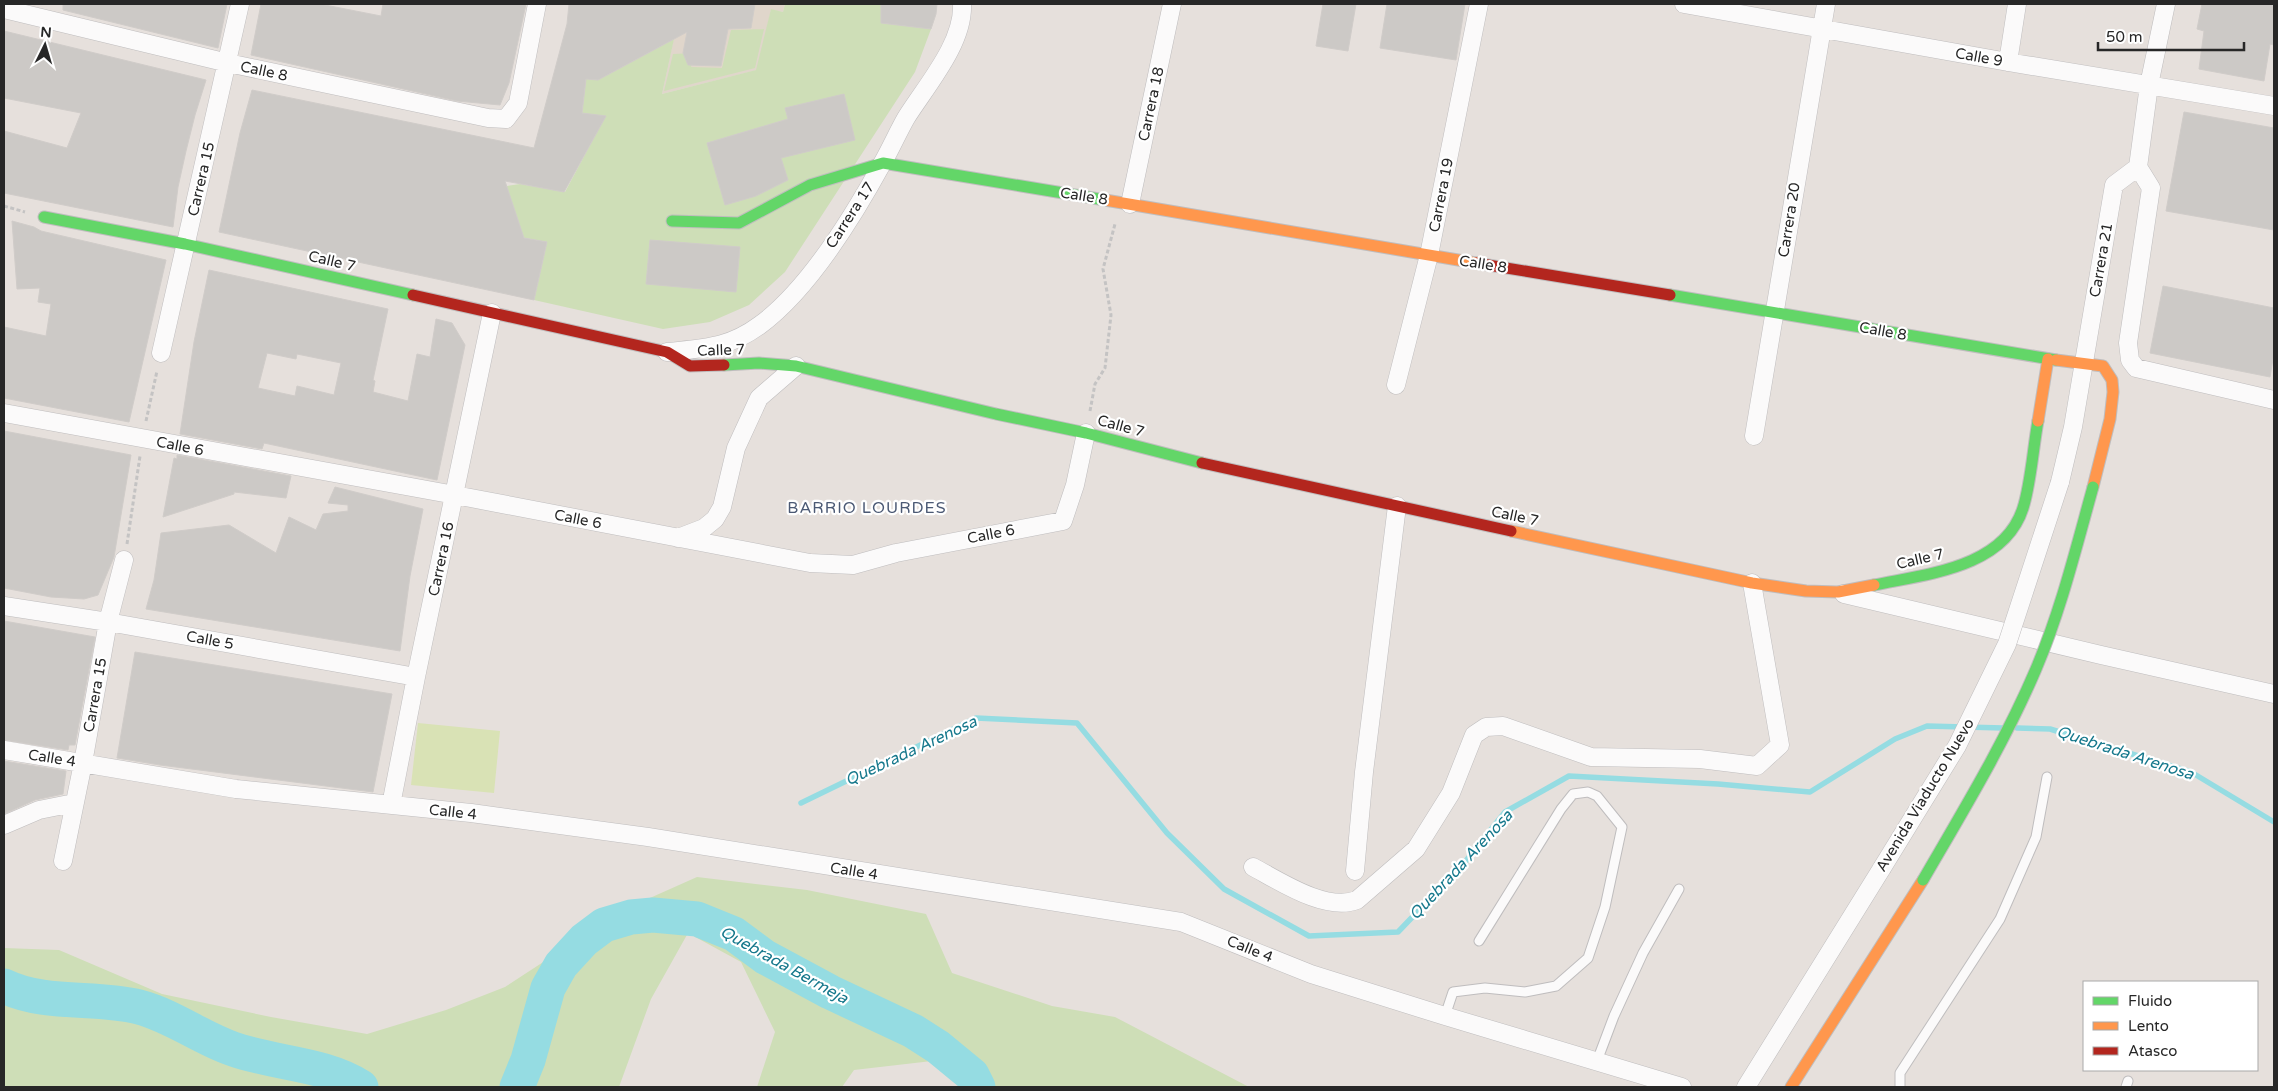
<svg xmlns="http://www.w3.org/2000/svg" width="2278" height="1091" viewBox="0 0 2278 1091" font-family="'Varela Round',sans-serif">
  <rect width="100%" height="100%" fill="#e6e0dc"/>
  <!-- education -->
  <path fill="#e0d6cb" d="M681,4H785L783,12L771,10L757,70L662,94Z"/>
  <!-- green -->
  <path fill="#cedeb7" d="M785,4H881V23L931,29L915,72L785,272L749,305L710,322L663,329L534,300L547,242L494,232L507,186L520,184L565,192L605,117L582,113L586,79L598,80L674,39L662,94L756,70L771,9L783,12Z
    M764,29L755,68L664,91L673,54L695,53L691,67L722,68L731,30Z
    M697,877L807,890L926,914L952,973L1052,1006L1115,1017L1249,1087H964L932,1061L854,1070L842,1087H757L775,1032L741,962L688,933L651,999L619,1087H4V948L59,950L162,994L271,1017L367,1034L446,1010L505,987L623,910Z"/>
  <!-- pitch -->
  <path fill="#d9e2b5" d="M418,723L500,731L494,793L411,785Z"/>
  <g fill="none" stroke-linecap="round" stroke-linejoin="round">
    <!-- stream -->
    <path stroke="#95dce2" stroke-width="5.5" d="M2017,728L2050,729L2191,772L2274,822
      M801,803L976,718L1077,723L1167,833L1224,889L1309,936L1398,932L1465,862L1505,812L1569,776L1718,784L1810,792L1895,739L1927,726L2003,728"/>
    <!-- river -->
    <path stroke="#95dce2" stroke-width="35" d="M4,986C45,1006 96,996 139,1007C173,1016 201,1038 233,1049C275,1064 323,1063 361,1087
      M517,1087L528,1060L548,988L561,965L584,940L604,925L631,917L653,915L697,919L734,934L765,957L830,992L913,1031L938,1047L972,1075L978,1087"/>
  </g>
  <!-- building -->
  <path fill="#ccc9c6" stroke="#d0ccc9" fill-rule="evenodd" d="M63,4H227L218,48L63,10Z
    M261,4H320L381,16L383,4H526L509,83L500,105L457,101L251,55Z
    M569,4H755L751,28L728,29L721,66L688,65L683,53L687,32L598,80L586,79L582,113L606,116L564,192L505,181L524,238L547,242L534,300L219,232L240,133L252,90L534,148L567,24Z
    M881,4H937L936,14L931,29L881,23Z
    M1323,4H1356L1348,51L1316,46Z
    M1387,4H1465L1456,60L1380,48Z
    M2202,4H2274V45L2270,44L2264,81L2199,69L2204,31L2197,29Z
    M4,31L206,80L195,115L186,151L178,187L173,227L4,193V131L67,148L81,113L4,98Z
    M844,94L855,140L781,158L788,180L756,196L725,205L707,143L788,119L785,108Z
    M2184,112L2274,128V230L2166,211Z
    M12,221L34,227L41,231L166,260L129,422L4,398V327L46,336L51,304L38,302L40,288L17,289Z
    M650,240L740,247L736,292L646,284Z
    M209,270L388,309L373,380L375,381L373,392L408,401L417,354L430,357L436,319L452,323L465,345L437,480L264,443L262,449L180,434L194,342ZM267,353L296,359L297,354L341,363L334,395L297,386L295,396L258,388Z
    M2163,286L2274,308V353L2270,377L2150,353Z
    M4,431L131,455L114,557L98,595L84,599L51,597L4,588Z
    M177,455L291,476L286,498L234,492V494L163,517L174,458L177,459Z
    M335,487L423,509L410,576L400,651L146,609L154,580L161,533L229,525L276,553L289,517L316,530L323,514L348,511V505L328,503Z
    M4,621L95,637L75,745H69L68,750L4,740Z
    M135,652L392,694L373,792L160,765L117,758Z
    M4,761L66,771L63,794L35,800L4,814Z"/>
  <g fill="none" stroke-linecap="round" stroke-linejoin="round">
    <defs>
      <path id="lane" d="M1445,1016L1453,992L1485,988L1525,992L1556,986L1588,958L1605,907L1622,827L1597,796L1588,792L1573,794L1561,809L1479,941
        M1597,1061L1614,1016L1643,953L1679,889
        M1900,1087V1073L2000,919L2036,837L2047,777
        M2126,1087L2128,1081"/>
      <path id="street" d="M1684,4L2008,62L2274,106
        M4,9L228,63L488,118L506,119L518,103L537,4
        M2008,62L2017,4
        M2138,167L2151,188L2128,343L2130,360L2136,368L2274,400
        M1130,204L1172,4
        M667,352C705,348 729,348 760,325C809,289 854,215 883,162C891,148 898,132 906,118C926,86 964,43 962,4
        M161,353L240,4
        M1396,385L1429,255L1479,4
        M4,413L455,495L810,563L853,565L896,553L1063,521L1075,485L1086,433
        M1754,436L1826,4
        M2060,482L2073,427L2114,185L2138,167L2149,85L2166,4
        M678,538L704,528L715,519L722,507L736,448L759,398L796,366
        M1844,594L2101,655L2274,694
        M4,606L108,622L416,677
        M4,750L236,789L471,813L648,837L1181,922L1311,974L1445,1016L1682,1087
        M391,805L416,677L492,313
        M4,825L39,810L74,803
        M63,861L83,763L108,622L124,560
        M1253,867C1281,882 1326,912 1357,900L1416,849L1451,793L1474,735L1486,727L1503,726L1591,757L1700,759L1757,766L1780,745L1752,583
        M1355,871L1364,772L1397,506
        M1746,1087L1882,868"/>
      <path id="fast" d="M44,217L185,244L413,295
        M672,221L739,223L810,185L883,163L1105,200
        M1670,295L2056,360
        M724,365L759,363L796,366L996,414L1086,433L1202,463
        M1874,585C1926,574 2004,568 2023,508C2031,483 2033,448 2038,421"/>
      <path id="slow" d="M1105,200L1476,263
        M2056,360L2103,366L2112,380L2113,392L2110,419L2093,487
        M2038,421L2048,359
        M1511,531L1752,583L1806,591L1838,592L1874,585
        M1791,1087L1923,880"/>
      <path id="jam" d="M1476,263L1670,295
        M413,295L667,352L690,366L724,365
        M1202,463L1511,531"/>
    </defs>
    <!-- lane casing -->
    <use href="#lane" stroke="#bfbdbe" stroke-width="11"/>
    <!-- street casing -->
    <use href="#street" stroke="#bfbdbe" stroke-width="19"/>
    <!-- fast casing -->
    <use href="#fast" stroke="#bfbdbe" stroke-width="13"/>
    <!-- slow casing -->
    <use href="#slow" stroke="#bfbdbe" stroke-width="13"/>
    <!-- jam casing -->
    <use href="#jam" stroke="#bfbdbe" stroke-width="13"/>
    <!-- path -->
    <path stroke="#c4c3c3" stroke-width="3" stroke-dasharray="4 2.5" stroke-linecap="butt" d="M4,206L25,212
      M1090,411L1095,384L1105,368L1111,315L1103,269L1115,224
      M146,421L157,371
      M127,544L140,456"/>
    <!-- lane -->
    <use href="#lane" stroke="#fbfafa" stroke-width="9"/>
    <!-- street -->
    <use href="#street" stroke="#fbfafa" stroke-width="18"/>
    <!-- fast -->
    <use href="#fast" stroke="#63d668" stroke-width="11"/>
    <!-- slow -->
    <use href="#slow" stroke="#ff974d" stroke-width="11"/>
    <!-- jam -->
    <use href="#jam" stroke="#b3261e" stroke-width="11"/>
    <defs>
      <path id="street-bridge" d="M1882,868L1957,746L2007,644L2060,482"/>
      <path id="fast-bridge" d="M1923,880C1963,811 2005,742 2036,669C2061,610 2076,548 2093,487"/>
    </defs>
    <!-- street-bridge casing -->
    <use href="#street-bridge" stroke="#bfbdbe" stroke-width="19" stroke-linecap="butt"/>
    <!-- fast-bridge casing -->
    <use href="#fast-bridge" stroke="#bfbdbe" stroke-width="13" stroke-linecap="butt"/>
    <!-- street-bridge -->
    <use href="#street-bridge" stroke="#fbfafa" stroke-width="18"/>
    <!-- fast-bridge -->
    <use href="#fast-bridge" stroke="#63d668" stroke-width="11"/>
  </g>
  <g text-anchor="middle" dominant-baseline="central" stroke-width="4.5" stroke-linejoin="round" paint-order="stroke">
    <!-- street labels -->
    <g font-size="15" fill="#272727" stroke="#fff">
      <text transform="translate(1979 57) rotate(10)">Calle 9</text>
      <text transform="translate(264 71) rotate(12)">Calle 8</text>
      <text transform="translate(1151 104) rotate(-78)">Carrera 18</text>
      <text transform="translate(201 179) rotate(-77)">Carrera 15</text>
      <text transform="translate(1441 195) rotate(-79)">Carrera 19</text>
      <text transform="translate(1084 196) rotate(9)">Calle 8</text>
      <text transform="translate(850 215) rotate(-57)">Carrera 17</text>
      <text transform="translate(1789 220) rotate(-81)">Carrera 20</text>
      <text transform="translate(2101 260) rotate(-80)">Carrera 21</text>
      <text transform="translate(332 261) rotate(13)">Calle 7</text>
      <text transform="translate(1483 264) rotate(9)">Calle 8</text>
      <text transform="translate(1883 331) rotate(10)">Calle 8</text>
      <text transform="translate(721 350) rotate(-2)">Calle 7</text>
      <text transform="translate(1121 426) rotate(15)">Calle 7</text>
      <text transform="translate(180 446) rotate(11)">Calle 6</text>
      <text transform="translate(1515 516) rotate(12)">Calle 7</text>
      <text transform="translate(578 519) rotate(11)">Calle 6</text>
      <text transform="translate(991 534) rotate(-11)">Calle 6</text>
      <text transform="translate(441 559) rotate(-78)">Carrera 16</text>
      <text transform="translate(1920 559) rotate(-13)">Calle 7</text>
      <text transform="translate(210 640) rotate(10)">Calle 5</text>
      <text transform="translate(95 695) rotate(-80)">Carrera 15</text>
      <text transform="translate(52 758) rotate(9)">Calle 4</text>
      <text transform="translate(1925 795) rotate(-59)">Avenida Viaducto Nuevo</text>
      <text transform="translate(453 812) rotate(6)">Calle 4</text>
      <text transform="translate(854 871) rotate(9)">Calle 4</text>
      <text transform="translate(1250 949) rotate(22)">Calle 4</text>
    </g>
    <!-- neighbourhood labels -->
    <g font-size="16" letter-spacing="1" fill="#4b5974" stroke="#fff">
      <text x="867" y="508">BARRIO LOURDES</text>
    </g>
    <!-- water labels -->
    <g font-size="16" font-style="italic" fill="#16788c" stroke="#fff">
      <text transform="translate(911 751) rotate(-25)">Quebrada Arenosa</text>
      <text transform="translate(2125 753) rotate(18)">Quebrada Arenosa</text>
      <text transform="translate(1461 865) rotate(-47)">Quebrada Arenosa</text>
      <text transform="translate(784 965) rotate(29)">Quebrada Bermeja</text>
    </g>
  </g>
  <!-- border -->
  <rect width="2278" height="1091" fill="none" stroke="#272727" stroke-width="10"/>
  <!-- legend -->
  <rect x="2083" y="981" width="175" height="90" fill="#ffffff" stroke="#a9a9a9"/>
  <rect x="2093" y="997" width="25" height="8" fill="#63d668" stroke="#a9a9a9"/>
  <text x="2128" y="1006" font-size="15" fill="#272727">Fluido</text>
  <rect x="2093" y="1022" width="25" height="8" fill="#ff974d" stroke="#a9a9a9"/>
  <text x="2128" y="1031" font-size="15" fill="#272727">Lento</text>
  <rect x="2093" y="1047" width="25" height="8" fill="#b3261e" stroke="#a9a9a9"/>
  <text x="2128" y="1056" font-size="15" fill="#272727">Atasco</text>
  <!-- north arrow -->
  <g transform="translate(45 45) rotate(5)" stroke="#ffffff" stroke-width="4" paint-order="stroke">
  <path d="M0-4L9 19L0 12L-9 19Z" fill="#272727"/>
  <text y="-8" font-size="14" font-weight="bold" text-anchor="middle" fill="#272727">N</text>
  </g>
  <!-- scale -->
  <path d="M2098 42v8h146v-8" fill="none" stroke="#272727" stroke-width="2.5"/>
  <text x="2106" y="42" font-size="15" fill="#272727" stroke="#ffffff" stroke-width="4" paint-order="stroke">50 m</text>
</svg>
